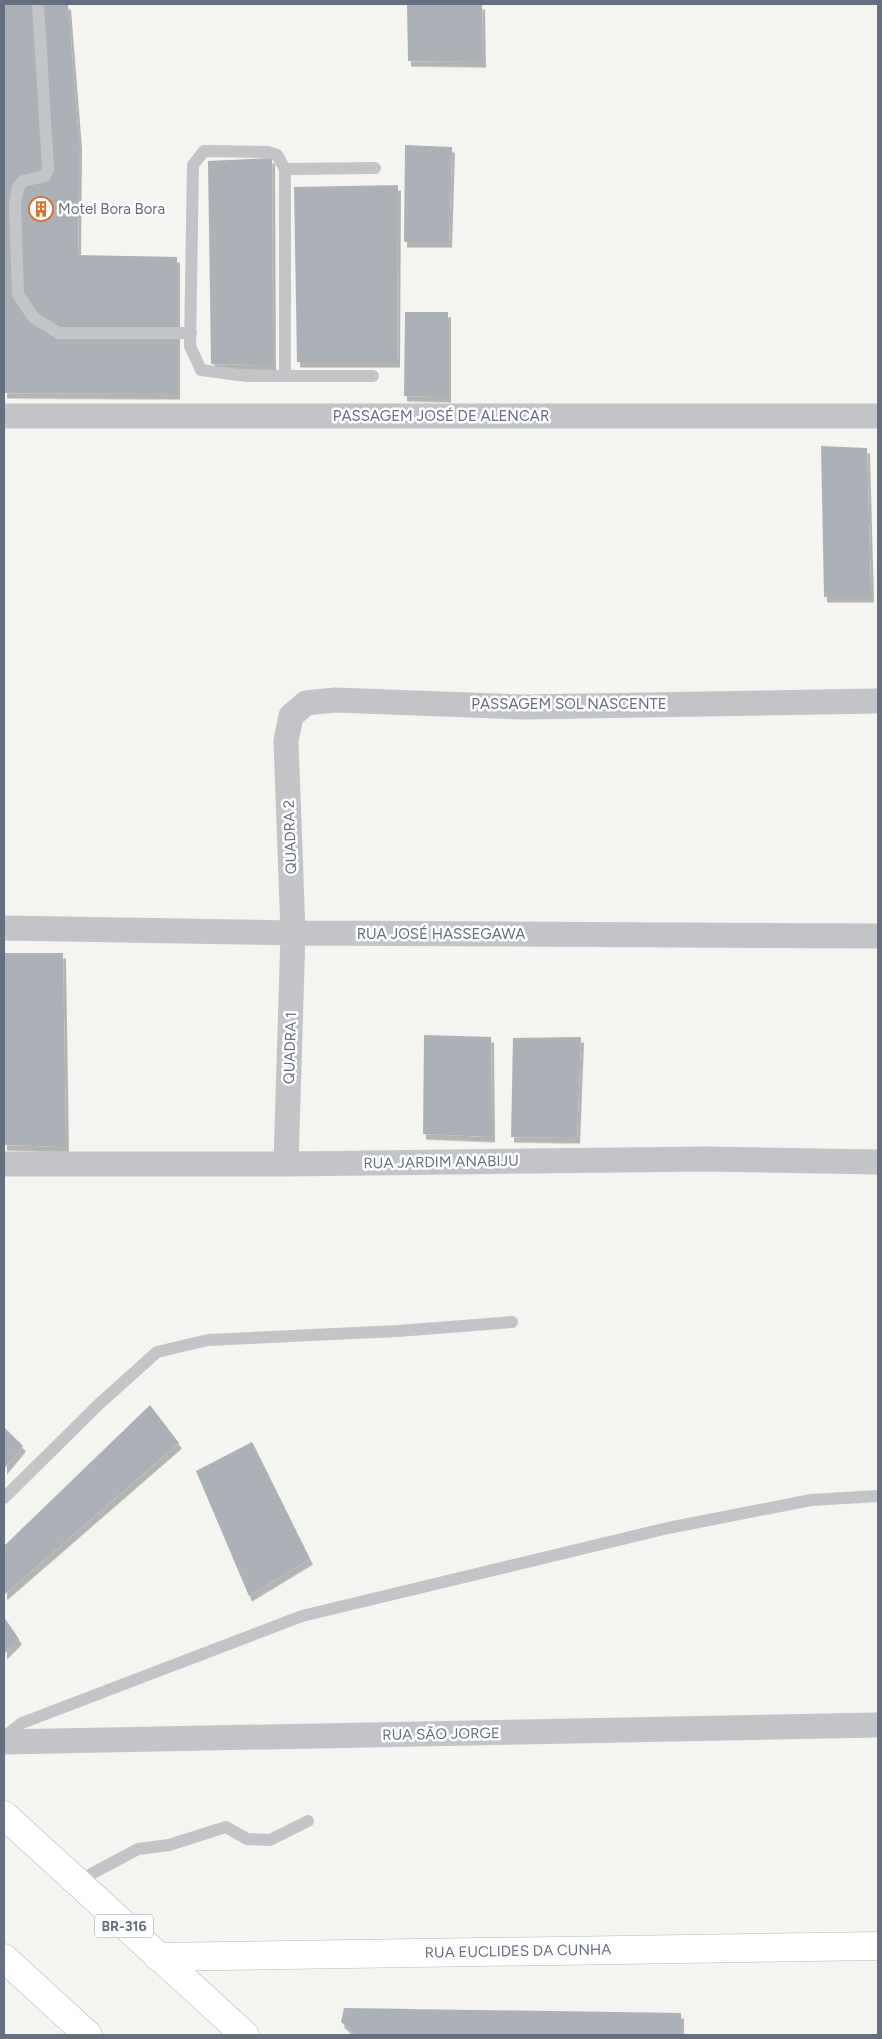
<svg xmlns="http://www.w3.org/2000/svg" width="882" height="2039" viewBox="0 0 882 2039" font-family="Figtree,sans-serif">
  <defs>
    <filter id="shadow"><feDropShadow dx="3" dy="5.5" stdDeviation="0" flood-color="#0004"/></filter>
  </defs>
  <rect width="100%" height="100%" fill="#f4f4f1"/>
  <!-- building -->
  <path fill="#acb1b7" filter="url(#shadow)" d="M4,4H68L79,143L78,255L177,257V394L4,393Z
    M407,4H482L483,62L408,61Z
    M405,145L452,147L449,242H404Z
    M272,158L273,365L211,364L208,161Z
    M398,185L397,362H297L294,187Z
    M405,312H448V397L404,396Z
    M821,446L867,448L871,597H824Z
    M4,953H63L66,1147L4,1145Z
    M424,1035L491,1037L492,1137L423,1134Z
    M581,1037L577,1138L511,1137L513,1038Z
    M150,1405L179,1443L4,1595V1546Z
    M4,1427L23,1446L4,1469Z
    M252,1442L310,1559L249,1596L196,1471Z
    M4,1617L19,1639L4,1654Z
    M344,2008L681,2013V2035H355L341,2022Z"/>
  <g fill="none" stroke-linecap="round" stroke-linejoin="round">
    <defs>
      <path id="secondary" d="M158,1957L878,1946"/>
      <path id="highway" d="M4,1815L245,2035
        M4,1958L88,2035"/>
    </defs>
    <!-- secondary casing -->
    <use href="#secondary" stroke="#b4b7bc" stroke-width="29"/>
    <!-- highway casing -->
    <use href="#highway" stroke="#b4b6ba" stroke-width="29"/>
    <!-- lane -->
    <path stroke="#c2c4c8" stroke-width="12" d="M38,4L48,169L45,176L23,181L18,187L15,204L18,295L34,318L59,333H191
      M285,169L277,155L268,152L204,151L193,165L190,346L201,370L247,376H373
      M285,376V169L375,168
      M4,1498L98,1405L157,1352L208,1340L398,1331L512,1322
      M4,1737L22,1723L302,1616L668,1528L811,1500L878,1496
      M76,1882L138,1849L169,1845L226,1827L247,1839L270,1840L308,1821"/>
    <!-- street -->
    <path stroke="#c2c4c8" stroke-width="25" d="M4,416H878
      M4,928L293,933L878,936
      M4,1164H286L707,1159L878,1162
      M286,1164L293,933L286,741L291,716L306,703L335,700L523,707L878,701
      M4,1742L878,1725"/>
    <!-- secondary -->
    <use href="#secondary" stroke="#fff" stroke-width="28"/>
    <!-- highway -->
    <use href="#highway" stroke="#fff" stroke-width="28"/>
  </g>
  <!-- icons -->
  <defs>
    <symbol id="building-ring" viewBox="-11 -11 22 22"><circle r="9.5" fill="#fff" stroke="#d7712e" stroke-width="1.5"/><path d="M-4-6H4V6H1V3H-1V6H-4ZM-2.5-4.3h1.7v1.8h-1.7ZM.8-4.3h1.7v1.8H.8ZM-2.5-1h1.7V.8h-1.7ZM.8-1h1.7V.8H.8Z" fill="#d7712e"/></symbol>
  </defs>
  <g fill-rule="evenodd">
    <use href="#building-ring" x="27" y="195" width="28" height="28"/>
  </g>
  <g text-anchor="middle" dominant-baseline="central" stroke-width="5" stroke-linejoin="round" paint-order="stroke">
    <!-- shield labels -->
    <rect fill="#fff" stroke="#939aa6" stroke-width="1" x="95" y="1914.5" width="58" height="23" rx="4"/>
    <g font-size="14" font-weight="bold" fill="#656f80">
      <text x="124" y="1926">BR-316</text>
    </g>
    <!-- poi labels -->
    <g font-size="15" fill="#656f80" stroke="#fff" text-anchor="start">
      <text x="58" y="209">Motel Bora Bora</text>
    </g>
    <!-- street labels -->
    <g font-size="15" fill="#656f80" stroke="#fff">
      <text x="441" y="416">PASSAGEM JOSÉ DE ALENCAR</text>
      <text x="569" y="704">PASSAGEM SOL NASCENTE</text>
      <text transform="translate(290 837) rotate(-92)">QUADRA 2</text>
      <text x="441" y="934">RUA JOSÉ HASSEGAWA</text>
      <text transform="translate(290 1048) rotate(-88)">QUADRA 1</text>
      <text transform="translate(441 1162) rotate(-1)">RUA JARDIM ANABIJU</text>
      <text transform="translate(441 1734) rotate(-1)">RUA SÃO JORGE</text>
      <text transform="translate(518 1951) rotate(-1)">RUA EUCLIDES DA CUNHA</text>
    </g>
  </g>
  <!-- border -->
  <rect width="882" height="2039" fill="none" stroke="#656f80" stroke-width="10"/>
</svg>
